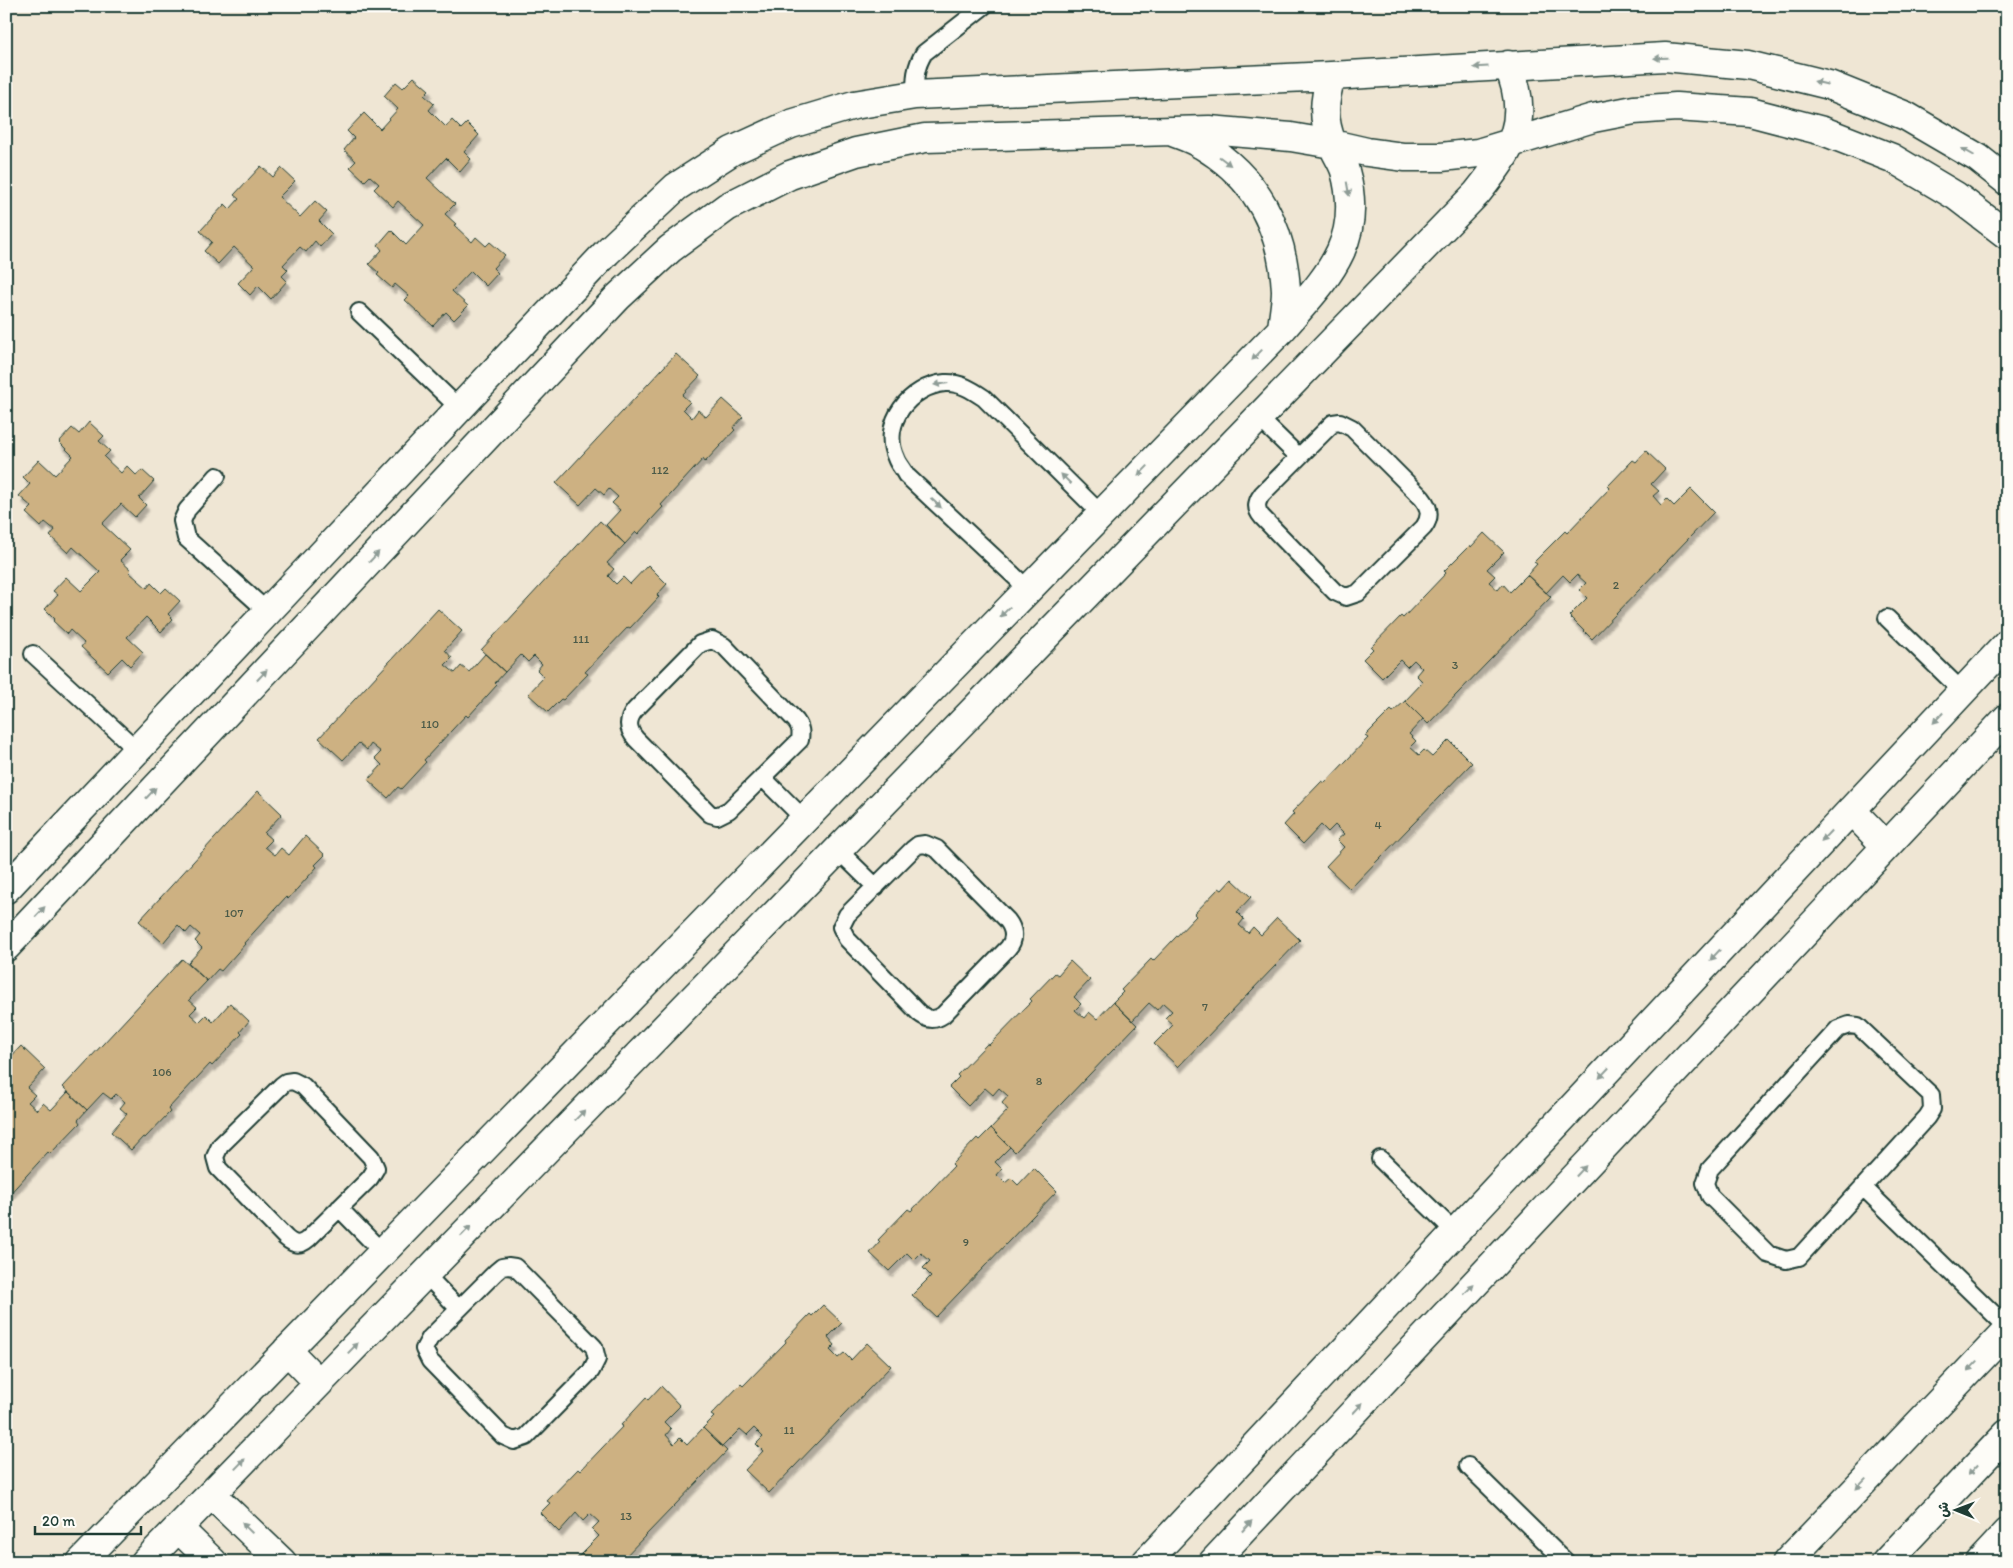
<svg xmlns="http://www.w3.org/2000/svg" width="2013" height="1568" viewBox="0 0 2013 1568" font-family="Itim,'Playpen Sans Arabic',sans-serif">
  <defs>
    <filter id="shadow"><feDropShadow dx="3" dy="5.5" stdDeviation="1" flood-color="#0004"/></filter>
  </defs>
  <rect width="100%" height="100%" fill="#efe6d4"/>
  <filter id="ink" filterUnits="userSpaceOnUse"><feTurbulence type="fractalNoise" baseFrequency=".02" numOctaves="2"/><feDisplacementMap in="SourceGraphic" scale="10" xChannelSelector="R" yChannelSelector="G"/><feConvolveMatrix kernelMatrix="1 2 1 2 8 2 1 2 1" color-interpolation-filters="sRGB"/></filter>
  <g filter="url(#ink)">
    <!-- building -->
    <path fill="#cdb182" stroke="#1f3d34" filter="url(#shadow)" d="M414,77L429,90L424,95L434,104L429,110L446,127L452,120L461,129L467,123L479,135L464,152L471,159L460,172L446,158L427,178L455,204L445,214L456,224L454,225L472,242L476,237L486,246L490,242L505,255L493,268L498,273L486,286L471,271L452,291L468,306L454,320L446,312L433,326L405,300L409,296L395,284L392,288L377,275L379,273L369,264L382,250L378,245L391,230L406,245L424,225L398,201L393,207L374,189L379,184L370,176L365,181L350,167L356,161L344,150L354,138L347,131L364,113L380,129L398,109L384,96L396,82L403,88Z
      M261,166L273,177L281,168L295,181L279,197L300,217L315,201L327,212L319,221L332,234L320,247L315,241L306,252L300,247L283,265L288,270L282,276L287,281L271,299L258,286L250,295L238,283L254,266L234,247L218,264L204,251L212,242L200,231L225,204L230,209L239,199L234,195Z
      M676,354L700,376L682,395L690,402L683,409L692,418L698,410L706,417L723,399L743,417L733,428L735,430L705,462L703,459L661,505L663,507L638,534L636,532L625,544L606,525L620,510L612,503L618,497L609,489L604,495L596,488L580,505L556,483Z
      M89,422L104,436L99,441L110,451L104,457L121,473L127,466L136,475L142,470L154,481L139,498L146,505L135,517L121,504L102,524L130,550L120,560L131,570L129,572L147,588L151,583L161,593L166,588L180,601L168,614L173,619L161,632L146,617L127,637L143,652L130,666L122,658L108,672L81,647L84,643L70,630L67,634L53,621L55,619L45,609L58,595L53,591L66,577L81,591L100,572L73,547L68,553L50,536L55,530L45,522L41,527L26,513L32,507L19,496L30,484L23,477L39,460L55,475L73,456L59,442L72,428L79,434Z
      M1646,451L1665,469L1651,484L1659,491L1653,496L1661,505L1667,499L1674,506L1691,489L1714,512L1592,639L1569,616L1587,598L1579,590L1586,583L1577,575L1570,582L1563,575L1546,593L1527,575L1537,564L1534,562L1565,531L1567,533L1610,488L1608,486L1633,460L1636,462Z
      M600,521L625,544L607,563L614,569L608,576L616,584L623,577L630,584L648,565L667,584L657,595L659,597L630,628L628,627L585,672L588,674L563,700L561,699L548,712L528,694L544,677L537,670L542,664L534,656L528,662L521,655L505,672L481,650Z
      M1484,533L1504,552L1487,569L1495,576L1489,582L1498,590L1503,584L1510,592L1527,575L1551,597L1428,724L1405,701L1423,682L1416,675L1422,668L1414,660L1407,667L1400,660L1382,678L1363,659L1373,649L1371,647L1401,616L1403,618L1446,573L1444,571L1470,545L1471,547Z
      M438,609L462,631L445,650L452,658L445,665L455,673L461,666L469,672L485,654L505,672L495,683L497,685L468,717L466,715L424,760L426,762L401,789L398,787L388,798L368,780L382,765L375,758L381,752L371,744L367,750L359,743L343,760L319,738Z
      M1405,701L1423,719L1409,734L1416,741L1410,747L1419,755L1424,750L1432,757L1449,740L1472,763L1350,889L1326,866L1344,847L1337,840L1344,834L1335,825L1328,832L1321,825L1303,844L1284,825L1294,814L1292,812L1322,781L1325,783L1368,738L1365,736L1391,710L1393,712Z
      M258,791L282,814L264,833L272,840L265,847L275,855L281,848L289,855L305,836L325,855L315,865L317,867L288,899L286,897L244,943L245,944L221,971L218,969L207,981L188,963L202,948L195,941L200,935L191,927L186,933L178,925L163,943L139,921Z
      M1232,879L1251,897L1237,912L1244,919L1239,925L1248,933L1253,927L1261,935L1277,918L1300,940L1178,1067L1154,1044L1173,1025L1165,1018L1172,1011L1163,1003L1157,1010L1149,1003L1132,1021L1113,1002L1123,992L1121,990L1151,959L1153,961L1196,916L1194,914L1219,888L1222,890Z
      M182,959L207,981L189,1000L197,1007L190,1014L199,1022L206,1015L213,1022L230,1003L249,1021L240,1032L242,1034L212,1066L210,1064L168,1109L170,1112L145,1138L143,1137L131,1150L111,1132L127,1114L120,1108L125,1102L116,1094L111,1099L103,1093L87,1110L63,1087Z
      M1070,961L1090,980L1074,997L1081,1004L1075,1010L1084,1018L1089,1012L1097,1019L1113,1002L1137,1025L1015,1152L991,1128L1008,1110L1002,1103L1008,1096L999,1088L993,1095L985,1088L968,1106L949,1087L959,1077L957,1075L987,1044L989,1045L1032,1001L1030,999L1055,973L1058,975Z
      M21,1046L45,1069L27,1088L35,1095L28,1102L37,1110L43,1103L51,1110L68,1092L87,1110L78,1120L80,1123L50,1154L48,1152L6,1198V1062Z
      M991,1128L1010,1147L995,1162L1002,1169L997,1175L1005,1183L1011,1178L1018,1185L1034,1168L1057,1191L936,1317L912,1295L931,1276L923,1268L930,1261L921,1253L914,1260L907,1253L889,1271L870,1253L880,1242L878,1240L908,1209L911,1211L954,1166L952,1164L977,1138L979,1140Z
      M823,1305L842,1323L828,1337L835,1345L830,1350L838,1358L844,1353L851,1360L867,1343L891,1366L769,1493L745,1470L763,1451L756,1444L763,1437L754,1428L747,1435L740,1429L722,1447L703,1428L714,1417L711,1415L741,1384L743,1386L786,1342L785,1340L810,1314L812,1316Z
      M661,1386L680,1406L664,1422L671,1429L666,1435L674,1444L680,1438L687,1445L703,1428L727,1451L620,1562H589L581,1554L599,1536L592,1529L599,1522L590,1514L583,1521L576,1513L559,1532L540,1513L550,1503L547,1501L578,1469L580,1471L623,1426L621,1425L646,1398L648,1400Z
      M581,1554L589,1562H574Z"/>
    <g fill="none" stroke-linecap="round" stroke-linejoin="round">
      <defs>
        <path id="service" d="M915,95C915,79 915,67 924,53L984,6
          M359,312L459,408
          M1258,417L1299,457
          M1340,422L1352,428L1422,498C1430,508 1431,517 1424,527L1358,593L1346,597L1335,592L1262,517C1255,509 1256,502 1262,494L1333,423Z
          M217,476L187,510L182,521L186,538L268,612
          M1028,589L906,475C903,469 898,464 896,458C880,423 910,386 945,383C960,382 972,390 984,398L1101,514
          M1887,618L1962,691
          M712,640L724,646L796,721C801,728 801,732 800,740L729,810L717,816L710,814L636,739C627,729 627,720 635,710L700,644Z
          M33,654L137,750
          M762,777L804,819
          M925,844L937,849L1007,920C1014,929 1016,939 1008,948L943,1015C934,1021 928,1020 919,1013L847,939L841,927L847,915L913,849L918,845Z
          M838,850L876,887
          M1849,1025L1858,1026L1931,1095L1932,1109L1927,1117L1799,1257L1786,1260L1768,1254L1710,1196L1705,1183L1710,1169L1838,1029Z
          M293,1081L303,1086L371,1157L376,1168L370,1178L308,1239C300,1246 294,1245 286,1238L218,1168L215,1157L220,1146L282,1085L286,1082Z
          M1380,1159L1455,1232
          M1864,1188L2007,1327
          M339,1208L382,1252
          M508,1266L515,1267L520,1272L594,1347L597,1359L591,1371L526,1437L514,1441L503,1436L430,1361L424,1349L430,1338L496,1272L502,1267Z
          M425,1274L459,1309
          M1468,1466L1566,1562"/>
        <path id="minor" d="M1173,132C1183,136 1193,139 1202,145C1256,177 1283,228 1286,291C1286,303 1283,317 1282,329
          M1851,810L1886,846
          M6,889L607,252L676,187L732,151L791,124L854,105L915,95L1331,76L1665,57L1748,65L1829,85L1906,116L1978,158L2007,181
          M6,947L618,297L670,249L727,207L790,175L856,152L925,138L1209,130L1291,137L1332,144L1367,152L1404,157H1441L1478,153L1593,118L1634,110L1676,107L1750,112L1823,131L1892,158L1956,196L2007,235
          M287,1350L319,1383
          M211,1494L282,1562
          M178,1528L213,1562
          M81,1562L1282,329C1325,279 1365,243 1345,171C1342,161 1335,152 1332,143C1322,118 1324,101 1331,76
          M145,1562L1477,193C1512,149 1532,121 1508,65
          M1146,1562L2007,644
          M1213,1562L2007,718"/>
        <path id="tertiary" d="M1787,1562L2007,1331"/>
        <path id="secondary" d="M1886,1562L2007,1434
          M1980,1562L2007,1533"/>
      </defs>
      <!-- service casing -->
      <use href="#service" stroke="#1f3d34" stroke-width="20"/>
      <!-- minor casing -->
      <use href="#minor" stroke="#1f3d34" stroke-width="31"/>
      <!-- tertiary casing -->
      <use href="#tertiary" stroke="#1f3d34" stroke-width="31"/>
      <!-- secondary casing -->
      <use href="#secondary" stroke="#1f3d34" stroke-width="31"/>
      <!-- service -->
      <use href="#service" stroke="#fdfcf7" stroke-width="16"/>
      <!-- minor -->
      <use href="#minor" stroke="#fdfcf7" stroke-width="28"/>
      <!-- tertiary -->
      <use href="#tertiary" stroke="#fdfcf7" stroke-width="28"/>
      <!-- secondary -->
      <use href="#secondary" stroke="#fdfcf7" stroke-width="28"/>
    </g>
    <!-- one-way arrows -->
    <defs><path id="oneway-solid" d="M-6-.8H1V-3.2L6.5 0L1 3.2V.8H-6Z" transform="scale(1.25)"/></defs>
    <g fill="#8e9c96">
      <use href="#oneway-solid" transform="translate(1661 58) rotate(179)"/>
      <use href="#oneway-solid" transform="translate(1481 67) rotate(177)"/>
      <use href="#oneway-solid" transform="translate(1821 83) rotate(-166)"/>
      <use href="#oneway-solid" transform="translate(1968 152) rotate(-150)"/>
      <use href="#oneway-solid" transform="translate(1225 161) rotate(37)"/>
      <use href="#oneway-solid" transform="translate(1348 189) rotate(80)"/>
      <use href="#oneway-solid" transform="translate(1257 355) rotate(134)"/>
      <use href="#oneway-solid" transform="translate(941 384) rotate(173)"/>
      <use href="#oneway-solid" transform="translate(1143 471) rotate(134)"/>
      <use href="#oneway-solid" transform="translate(1066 479) rotate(-135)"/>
      <use href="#oneway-solid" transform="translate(936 503) rotate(43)"/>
      <use href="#oneway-solid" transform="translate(374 557) rotate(-47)"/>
      <use href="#oneway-solid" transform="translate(1005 612) rotate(134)"/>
      <use href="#oneway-solid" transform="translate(262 675) rotate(-47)"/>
      <use href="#oneway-solid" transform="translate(1938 718) rotate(133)"/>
      <use href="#oneway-solid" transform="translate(151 793) rotate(-47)"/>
      <use href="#oneway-solid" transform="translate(1826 836) rotate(133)"/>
      <use href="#oneway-solid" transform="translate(40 912) rotate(-47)"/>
      <use href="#oneway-solid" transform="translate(1715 955) rotate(133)"/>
      <use href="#oneway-solid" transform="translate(1604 1073) rotate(133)"/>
      <use href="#oneway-solid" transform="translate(580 1115) rotate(-46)"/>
      <use href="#oneway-solid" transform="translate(1581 1171) rotate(-47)"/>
      <use href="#oneway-solid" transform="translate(466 1231) rotate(-46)"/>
      <use href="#oneway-solid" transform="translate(1469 1289) rotate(-47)"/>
      <use href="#oneway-solid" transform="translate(353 1348) rotate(-46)"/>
      <use href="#oneway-solid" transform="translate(1973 1366) rotate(134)"/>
      <use href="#oneway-solid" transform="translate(1358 1408) rotate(-47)"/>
      <use href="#oneway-solid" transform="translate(240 1464) rotate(-46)"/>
      <use href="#oneway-solid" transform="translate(1973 1470) rotate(133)"/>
      <use href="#oneway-solid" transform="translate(1861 1484) rotate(134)"/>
      <use href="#oneway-solid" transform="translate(1247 1526) rotate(-47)"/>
      <use href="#oneway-solid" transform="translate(247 1528) rotate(-136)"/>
    </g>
  </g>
  <g text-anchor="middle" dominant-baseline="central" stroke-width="4.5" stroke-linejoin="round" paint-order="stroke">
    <!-- number labels -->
    <g font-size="12" fill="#4a5a48">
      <text x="660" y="470">112</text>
      <text x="1616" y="585">2</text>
      <text x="581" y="639">111</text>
      <text x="1455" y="665">3</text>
      <text x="430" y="724">110</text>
      <text x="1378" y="825">4</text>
      <text x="234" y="913">107</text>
      <text x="1205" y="1007">7</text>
      <text x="162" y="1072">106</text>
      <text x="1039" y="1081">8</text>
      <text x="966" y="1242">9</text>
      <text x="789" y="1430">11</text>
      <text x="626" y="1516">13</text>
    </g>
  </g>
  <!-- margin -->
  <rect width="2013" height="1568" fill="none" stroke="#fdfcf7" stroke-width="25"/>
  <rect x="12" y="12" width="1988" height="1543" fill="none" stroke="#1f3d34" stroke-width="2" filter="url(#ink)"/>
  <!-- north arrow -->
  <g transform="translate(1956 1510) rotate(271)" stroke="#fdfcf7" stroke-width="4" paint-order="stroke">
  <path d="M0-4L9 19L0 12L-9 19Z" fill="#1f3d34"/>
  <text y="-8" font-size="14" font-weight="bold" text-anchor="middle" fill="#1f3d34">ش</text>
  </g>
  <!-- scale -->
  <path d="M35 1526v8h106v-8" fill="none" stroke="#1f3d34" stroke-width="2.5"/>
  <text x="42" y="1526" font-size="15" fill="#1f3d34" stroke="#fdfcf7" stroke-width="4" paint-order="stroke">20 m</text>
</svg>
